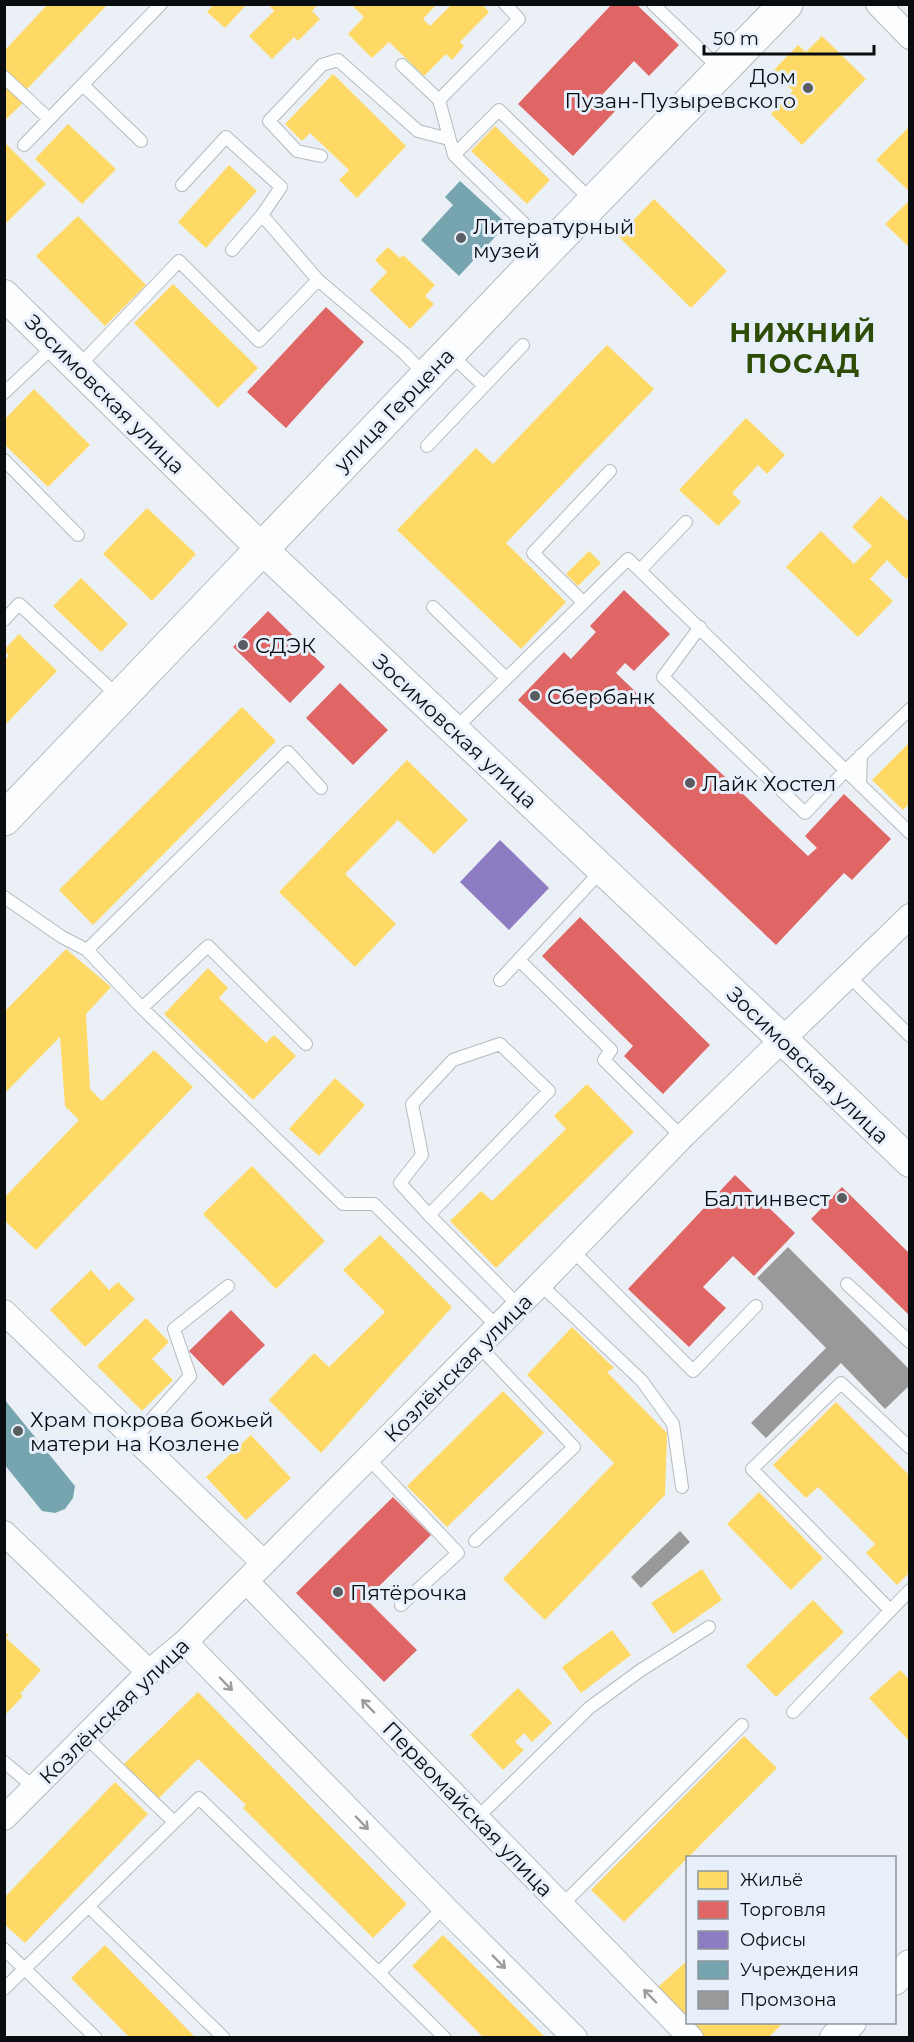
<svg xmlns="http://www.w3.org/2000/svg" width="914" height="2042" viewBox="0 0 914 2042" font-family="Montserrat,sans-serif">
  <rect width="100%" height="100%" fill="#ebf0f6"/>
  <!-- homes -->
  <path fill="#ffd966" d="M48,4H108L26,90L5,69V50Z
    M214,4H247L225,28L207,12Z
    M268,4H318L312,11L320,19L298,41L294,37L272,59L249,36L274,11Z
    M351,4H437L423,19L430,26L452,4H482L489,12L460,42L464,46L452,60L446,54L424,76L389,42L372,58L348,34L364,17Z
    M822,36L866,79L802,145L771,114L793,91L773,71L798,45L806,52Z
    M333,74L406,146L357,198L339,180L349,170L310,133L302,141L285,124Z
    M4,84L23,103L4,121Z
    M68,124L116,169L82,204L35,159Z
    M495,126L550,180L527,204L471,151Z
    M910,126V192L876,160Z
    M4,142L46,184L4,225Z
    M229,165L257,191L206,248L178,222Z
    M654,199L727,271L691,308L618,236Z
    M910,200V248L885,224Z
    M78,216L146,285L105,326L36,256Z
    M388,247L400,258L403,255L435,285L425,296L434,304L410,329L370,290L387,272L375,260Z
    M173,284L258,368L218,408L134,323Z
    M607,345L654,389L506,543L566,602L521,649L397,530L476,448L493,464Z
    M34,389L90,445L48,487L4,444V420Z
    M746,418L785,455L767,474L758,465L732,493L741,502L718,526L679,490Z
    M881,496L910,523V575L906,579L887,560L870,579L893,601L858,637L786,567L821,531L854,564L872,546L852,527Z
    M147,508L196,554L152,601L103,554Z
    M589,551L601,563L578,586L566,574Z
    M81,578L128,624L101,652L53,606Z
    M19,634L57,671L4,726V660L9,656L4,650Z
    M242,707L276,741L93,925L59,890Z
    M910,742V803L903,810L872,780Z
    M407,760L468,820L434,854L398,820L345,874L396,924L355,967L279,892Z
    M66,949L111,987L86,1014L90,1089L102,1101L154,1050L193,1087L36,1250L4,1220V1198L79,1120L65,1106L60,1037L4,1094V1012Z
    M208,968L228,988L219,998L266,1043L274,1035L296,1056L253,1100L164,1014Z
    M335,1078L365,1105L319,1156L289,1129Z
    M587,1084L634,1132L496,1268L450,1221L481,1191L492,1201L566,1129L554,1116Z
    M252,1166L325,1241L276,1289L203,1214Z
    M380,1235L452,1307L321,1453L269,1400L314,1353L329,1367L385,1312L343,1270Z
    M91,1270L109,1290L118,1282L135,1299L85,1347L50,1310Z
    M146,1318L169,1342L152,1359L173,1380L142,1411L97,1366Z
    M572,1327L614,1368L607,1372L667,1433L665,1495L545,1620L503,1579L614,1463L527,1375Z
    M503,1391L544,1433L447,1527L407,1486Z
    M836,1402L910,1476V1572L897,1585L866,1553L875,1544L818,1487L806,1498L773,1465Z
    M251,1435L291,1478L246,1520L206,1477Z
    M759,1492L823,1558L791,1590L727,1524Z
    M702,1569L722,1600L673,1634L651,1603Z
    M813,1600L844,1632L776,1697L746,1666Z
    M612,1630L631,1655L581,1693L562,1667Z
    M4,1631L9,1635L6,1638L41,1670L20,1694L23,1696L4,1716Z
    M900,1670L910,1680V1742L869,1698Z
    M518,1688L552,1723L532,1742L524,1733L515,1742L524,1750L503,1770L470,1735Z
    M198,1692L407,1904L373,1938L243,1808L246,1805L198,1759L159,1798L124,1764Z
    M744,1736L777,1768L624,1922L591,1890Z
    M115,1782L148,1814L25,1943L4,1924V1898Z
    M443,1935L546,2038H484L412,1966Z
    M105,1945L196,2038H130L71,1978Z
    M688,1960V2018L658,1987Z
    M692,2022H778L781,2025L768,2038H706Z"/>
  <!-- shops -->
  <path fill="#e06666" d="M612,4H636L679,45L649,76L634,61L602,95L617,109L573,156L518,104Z
    M326,307L364,342L286,428L247,392Z
    M624,590L670,634L634,671L625,663L616,673L808,856L817,848L805,836L844,794L891,839L852,880L844,873L776,945L518,700L564,652L571,659L596,632L590,626Z
    M268,611L325,667L290,703L233,647Z
    M340,683L388,730L353,765L306,718Z
    M580,917L710,1045L663,1094L624,1056L633,1046L542,956Z
    M735,1175L795,1233L754,1276L733,1256L703,1287L726,1308L689,1347L628,1289Z
    M842,1187L910,1254V1316L811,1219Z
    M231,1310L265,1345L223,1386L189,1351Z
    M393,1497L431,1535L366,1599L417,1650L384,1682L296,1593Z"/>
  <!-- offices -->
  <path fill="#8e7cc3" d="M500,840L549,888L509,930L460,882Z"/>
  <!-- public -->
  <path fill="#76a5af" d="M460,181L507,224L459,276L421,240L453,205L445,197Z
    M4,1399L75,1486L73,1498L65,1509L55,1513L42,1511L4,1464Z"/>
  <!-- industry -->
  <path fill="#999" d="M788,1247L910,1370V1385L885,1409L841,1363L766,1438L751,1423L826,1348L757,1278Z
    M680,1531L690,1542L641,1588L631,1577Z"/>
  <g fill="none" stroke-linecap="round" stroke-linejoin="round">
    <defs>
      <path id="service" d="M505,4L519,19L439,100L454,155L549,248
        M653,4L721,70
        M402,65L439,100
        M4,77L49,119
        M83,85L141,141
        M24,145L161,4
        M454,155L499,110L592,201
        M321,156L297,151L269,121L322,65L338,60L418,131L449,139
        M182,185L226,137L281,187L262,215
        M232,250L262,215L318,280
        M450,354L484,386
        M78,367L179,261L259,341L318,280L405,354L425,375
        M4,393L55,345
        M427,446L523,345
        M4,460L78,535
        M640,570L686,522
        M583,602L533,553L610,471
        M433,607L506,678
        M4,620L19,604L118,696
        M700,627L663,677L805,813L845,771L910,709
        M455,729L628,559L910,833
        M860,785L861,755
        M4,897L62,937L87,950L142,1008L343,1204H374L498,1327
        M87,950L288,752L321,788
        M519,960L611,1050L604,1060L682,1137
        M848,975L910,1036
        M500,980L602,870
        M142,1008L208,946L306,1044
        M429,1215L400,1183L422,1155L412,1104L453,1060L500,1044L549,1091L429,1215L519,1306
        M573,1251L693,1371L756,1306
        M540,1284L642,1381L673,1424L682,1487
        M847,1284L910,1342
        M135,1438L190,1376L174,1329L228,1286
        M368,1458L458,1553L401,1605
        M475,1541L574,1447L479,1346
        M890,1610L752,1469L841,1383L910,1448
        M793,1712L910,1590
        M86,1737L174,1822
        M4,1762L35,1788
        M477,1818L589,1708L641,1670L709,1627
        M562,1905L742,1725
        M89,1907L224,2038
        M444,1907L379,1973L445,2038
        M4,1949L96,2038
        M4,1989L199,1798L379,1973"/>
      <path id="minor" d="M878,4L910,37
        M4,1312L264,1563
        M4,1533L149,1672
        M246,1581L691,2038
        M185,1642L444,1907L575,2038
        M4,1818L149,1672L185,1642L264,1563L540,1284L682,1137L910,916"/>
      <path id="tertiary" d="M4,295L261,548L781,1038L910,1162
        M894,1980L910,1965
        M835,2038L851,2022"/>
      <path id="secondary" d="M4,819L549,248L786,4"/>
    </defs>
    <!-- service casing -->
    <use href="#service" stroke="#b6babd" stroke-width="14"/>
    <!-- minor casing -->
    <use href="#minor" stroke="#b6babd" stroke-width="26"/>
    <!-- tertiary casing -->
    <use href="#tertiary" stroke="#b6babd" stroke-width="32"/>
    <!-- secondary casing -->
    <use href="#secondary" stroke="#b6babd" stroke-width="35"/>
    <!-- service -->
    <use href="#service" stroke="#fcfdfe" stroke-width="12"/>
    <!-- minor -->
    <use href="#minor" stroke="#fcfdfe" stroke-width="24"/>
    <!-- tertiary -->
    <use href="#tertiary" stroke="#fcfdfe" stroke-width="30"/>
    <!-- secondary -->
    <use href="#secondary" stroke="#fcfdfe" stroke-width="33"/>
  </g>
  <!-- one-way arrows -->
  <defs><path id="oneway-shaft" d="M-6 0H5M1.5-3L5.5 0L1.5 3" fill="none" stroke-width="1.6" stroke-linecap="round" stroke-linejoin="round" transform="scale(1.5)"/></defs>
  <g stroke="#9b9d9f">
    <use href="#oneway-shaft" transform="translate(226 1684) rotate(46)"/>
    <use href="#oneway-shaft" transform="translate(368 1706) rotate(-134)"/>
    <use href="#oneway-shaft" transform="translate(362 1823) rotate(46)"/>
    <use href="#oneway-shaft" transform="translate(499 1962) rotate(45)"/>
    <use href="#oneway-shaft" transform="translate(650 1996) rotate(-134)"/>
  </g>
  <!-- markers -->
  <g fill="#595c60" stroke="#e7f0fa" stroke-width="2">
    <circle cx="808" cy="88" r="6"/>
    <circle cx="461" cy="238" r="6"/>
    <circle cx="243" cy="645" r="6"/>
    <circle cx="535" cy="696" r="6"/>
    <circle cx="690" cy="783" r="6"/>
    <circle cx="842" cy="1198" r="6"/>
    <circle cx="18" cy="1431" r="6"/>
    <circle cx="338" cy="1592" r="6"/>
  </g>
  <g text-anchor="middle" dominant-baseline="central" stroke-width="6" stroke-linejoin="round" paint-order="stroke">
    <!-- poi labels -->
    <g font-size="21" fill="#0a0d10" stroke="#e7f0fa" text-anchor="start">
      <text x="796" y="76" text-anchor="end">Дом<tspan x="796" dy="24">Пузан-Пузыревского</tspan></text>
      <text x="473" y="226">Литературный<tspan x="473" dy="24">музей</tspan></text>
      <text x="255" y="645">СДЭК</text>
      <text x="547" y="696">Сбербанк</text>
      <text x="702" y="783">Лайк Хостел</text>
      <text x="830" y="1198" text-anchor="end">Балтинвест</text>
      <text x="30" y="1419">Храм покрова божьей<tspan x="30" dy="24">матери на Козлене</tspan></text>
      <text x="350" y="1592">Пятёрочка</text>
    </g>
    <!-- street labels -->
    <g font-size="21" fill="#0a0d10" stroke="#e7f0fa">
      <text transform="translate(105 394) rotate(45)">Зосимовская улица</text>
      <text transform="translate(394 410) rotate(-46)">улица Герцена</text>
      <text transform="translate(455 731) rotate(43)">Зосимовская улица</text>
      <text transform="translate(808 1065) rotate(44)">Зосимовская улица</text>
      <text transform="translate(458 1368) rotate(-45)">Козлёнская улица</text>
      <text transform="translate(114 1711) rotate(-44)">Козлёнская улица</text>
      <text transform="translate(468 1809) rotate(46)">Первомайская улица</text>
    </g>
    <!-- district labels -->
    <g font-size="27" font-weight="bold" letter-spacing="1.5" fill="#2e4c05" stroke="#e7f0fa">
      <text x="803" y="332">НИЖНИЙ<tspan x="803" dy="31">ПОСАД</tspan></text>
    </g>
  </g>
  <!-- border -->
  <rect width="914" height="2042" fill="none" stroke="#0a0d10" stroke-width="12"/>
  <!-- legend -->
  <rect x="686" y="1856" width="210" height="168" fill="#e7f0fa" stroke="#8f959c" stroke-width="1.5"/>
  <rect x="698" y="1871" width="30" height="18" fill="#ffd966" stroke="#8f959c" stroke-width="1.5"/>
  <text x="740" y="1886" font-size="18" fill="#0a0d10">Жильё</text>
  <rect x="698" y="1901" width="30" height="18" fill="#e06666" stroke="#8f959c" stroke-width="1.5"/>
  <text x="740" y="1916" font-size="18" fill="#0a0d10">Торговля</text>
  <rect x="698" y="1931" width="30" height="18" fill="#8e7cc3" stroke="#8f959c" stroke-width="1.5"/>
  <text x="740" y="1946" font-size="18" fill="#0a0d10">Офисы</text>
  <rect x="698" y="1961" width="30" height="18" fill="#76a5af" stroke="#8f959c" stroke-width="1.5"/>
  <text x="740" y="1976" font-size="18" fill="#0a0d10">Учреждения</text>
  <rect x="698" y="1991" width="30" height="18" fill="#999999" stroke="#8f959c" stroke-width="1.5"/>
  <text x="740" y="2006" font-size="18" fill="#0a0d10">Промзона</text>
  <!-- scale -->
  <path d="M704 45v9h170v-9" fill="none" stroke="#0a0d10" stroke-width="3"/>
  <text x="713" y="45" font-size="18" fill="#0a0d10" stroke="#e7f0fa" stroke-width="4.5" paint-order="stroke">50 m</text>
</svg>
